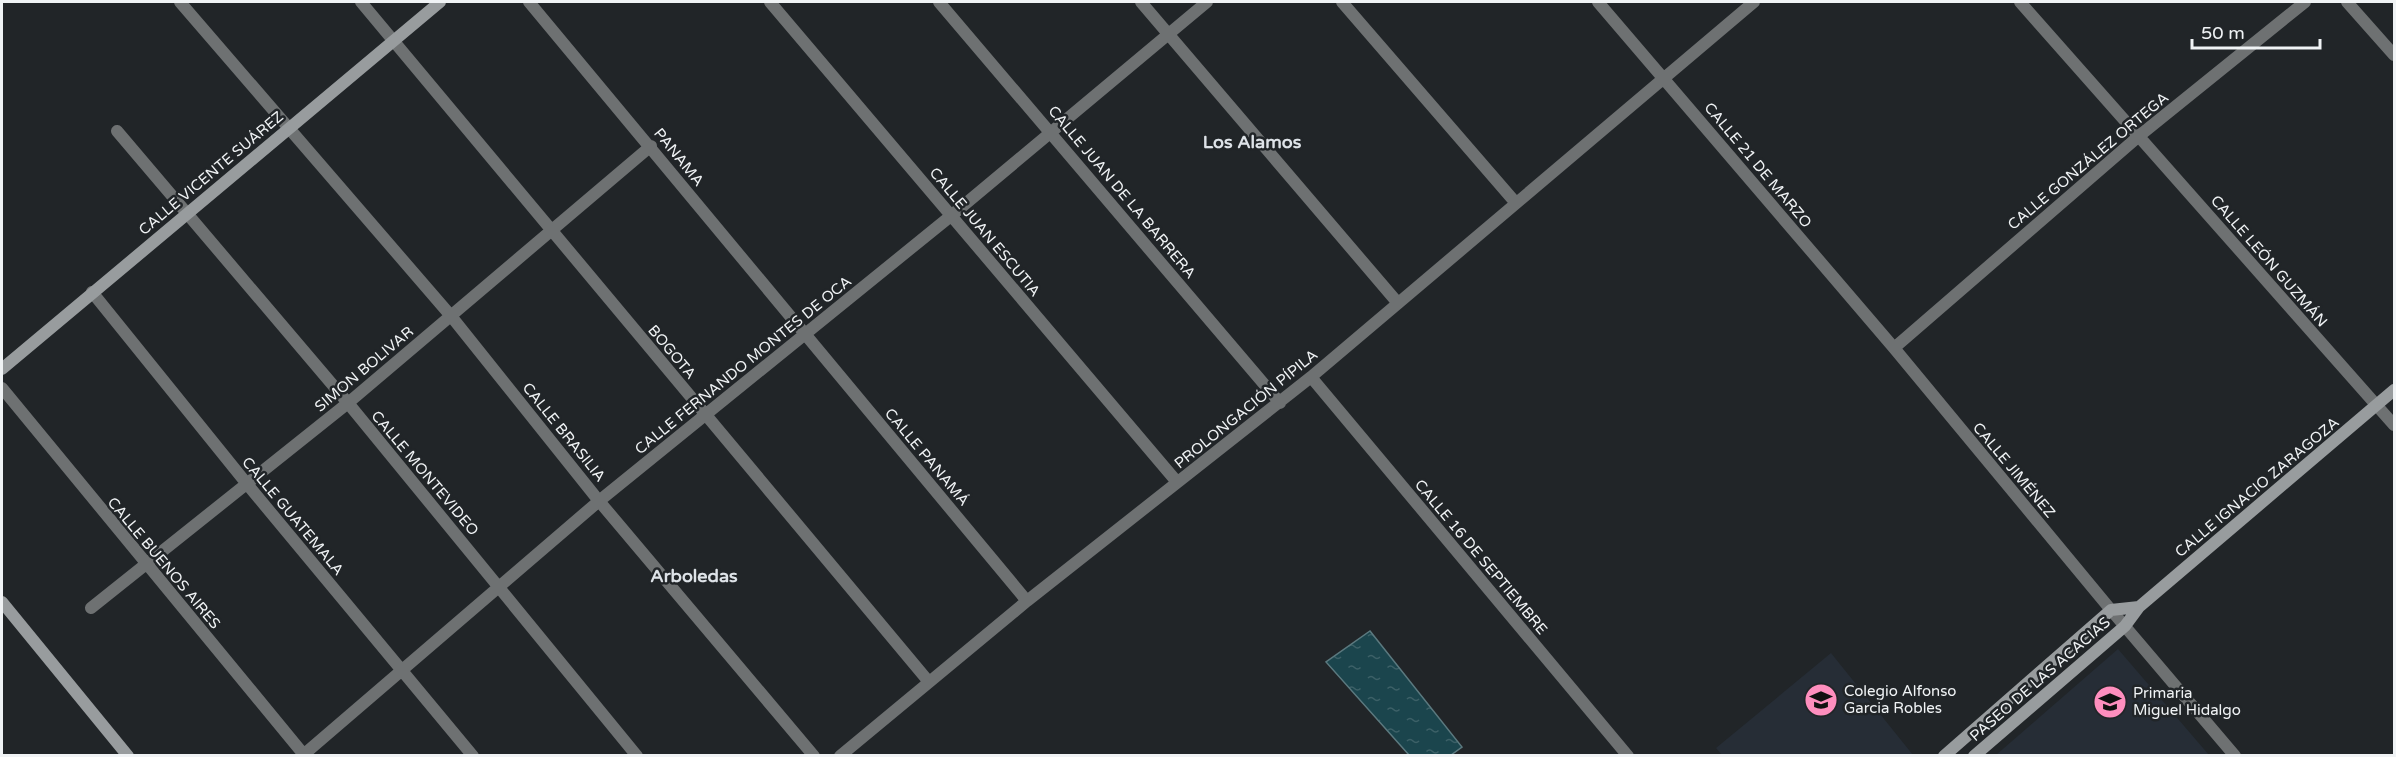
<svg xmlns="http://www.w3.org/2000/svg" width="2396" height="757" viewBox="0 0 2396 757" font-family="'Varela Round',sans-serif">
  <defs>
    <pattern id="water-ripples" width="26" height="14" patternUnits="userSpaceOnUse" patternTransform="scale(1.5)"><rect width="26" height="14" fill="#1b454d"/><path d="M2 4q2-2 4 0t4 0M15 11q2-2 4 0t4 0" fill="none" stroke="#3c6067"/></pattern>
  </defs>
  <rect width="100%" height="100%" fill="#212528"/>
  <!-- built -->
  <path fill="#262d36" d="M2118,649L2209,755H1996Z
    M1831,653L1913,755H1722L1716,748Z"/>
  <!-- water -->
  <path fill="url(#water-ripples)" stroke="#5b797f" stroke-width="1.5" d="M1370,631L1462,747L1451,755H1409L1326,662Z"/>
  <g fill="none" stroke-linecap="round" stroke-linejoin="round">
    <!-- street -->
    <path stroke="#6e7172" stroke-width="12" d="M180,2L451,316L599,501L814,756
      M361,2L929,682
      M529,2L1027,601
      M770,2L1177,482
      M939,2L1280,403
      M1141,2L1397,302
      M1342,2L1515,202
      M1598,2L1894,348L2111,610L2235,756
      M2020,2L2394,425
      M2347,2L2394,55
      M117,131L348,403L637,756
      M92,292L247,484L473,756
      M1894,348L2139,136L2305,2
      M1311,377L1628,756
      M2,388L305,756
      M91,608L348,403L651,146
      M302,756L599,501L952,215L1207,2
      M840,756L1027,601L1311,377L1754,2"/>
    <!-- secondary -->
    <path stroke="#989c9e" stroke-width="12" d="M2,369L440,2
      M2,602L128,756
      M1944,756L2111,610L2139,607
      M1974,756L2125,626L2139,607L2394,390"/>
  </g>
  <!-- icons -->
  <defs>
    <symbol id="school-disc" viewBox="-11 -11 22 22"><circle r="9.5" fill="#fe8ebe" stroke="#212528"/><path d="M0-5L7-2L0 1L-7-2ZM-4 1L0 2.5L4 1V4Q0 6-4 4Z" fill="#111"/></symbol>
  </defs>
  <g fill-rule="evenodd">
    <use href="#school-disc" x="1802" y="681" width="38" height="38"/>
    <use href="#school-disc" x="2091" y="683" width="38" height="38"/>
  </g>
  <g text-anchor="middle" dominant-baseline="central" stroke-width="5" stroke-linejoin="round" paint-order="stroke">
    <!-- street labels -->
    <g font-size="15" fill="#f0f3f5" stroke="#212528">
      <text transform="translate(679 157) rotate(51)">PANAMA</text>
      <text transform="translate(2088 161) rotate(-40)">CALLE GONZÁLEZ ORTEGA</text>
      <text transform="translate(1758 165) rotate(50)">CALLE 21 DE MARZO</text>
      <text transform="translate(211 173) rotate(-40)">CALLE VICENTE SUÁREZ</text>
      <text transform="translate(1122 192) rotate(50)">CALLE JUAN DE LA BARRERA</text>
      <text transform="translate(985 232) rotate(50)">CALLE JUAN ESCUTIA</text>
      <text transform="translate(2269 261) rotate(49)">CALLE LEÓN GUZMÁN</text>
      <text transform="translate(672 352) rotate(50)">BOGOTA</text>
      <text transform="translate(743 365) rotate(-39)">CALLE FERNANDO MONTES DE OCA</text>
      <text transform="translate(364 369) rotate(-40)">SIMON BOLIVAR</text>
      <text transform="translate(1246 409) rotate(-39)">PROLONGACIÓN PÍPILA</text>
      <text transform="translate(564 432) rotate(51)">CALLE BRASILIA</text>
      <text transform="translate(927 457) rotate(50)">CALLE PANAMÁ</text>
      <text transform="translate(2014 470) rotate(50)">CALLE JIMÉNEZ</text>
      <text transform="translate(425 473) rotate(50)">CALLE MONTEVIDEO</text>
      <text transform="translate(2257 487) rotate(-40)">CALLE IGNACIO ZARAGOZA</text>
      <text transform="translate(293 516) rotate(50)">CALLE GUATEMALA</text>
      <text transform="translate(1481 557) rotate(50)">CALLE 16 DE SEPTIEMBRE</text>
      <text transform="translate(164 563) rotate(50)">CALLE BUENOS AIRES</text>
      <text transform="translate(2040 679) rotate(-41)">PASEO DE LAS ACACIAS</text>
    </g>
    <!-- poi labels -->
    <g font-size="15" fill="#f0f3f5" stroke="#212528" text-anchor="start">
      <text x="1844" y="691">Colegio Alfonso<tspan x="1844" dy="17">Garcia Robles</tspan></text>
      <text x="2133" y="693">Primaria<tspan x="2133" dy="17">Miguel Hidalgo</tspan></text>
    </g>
    <!-- quarter labels -->
    <g font-size="18" font-weight="bold" fill="#dee3e8" stroke="#212528">
      <text x="1252" y="142">Los Alamos</text>
      <text x="694" y="576">Arboledas</text>
    </g>
  </g>
  <!-- border -->
  <rect width="2396" height="757" fill="none" stroke="#f0f3f5" stroke-width="6"/>
  <!-- scale -->
  <path d="M2192 39v9h128v-9" fill="none" stroke="#f0f3f5" stroke-width="3"/>
  <text x="2201" y="39" font-size="18" fill="#f0f3f5" stroke="#212528" stroke-width="4.5" paint-order="stroke">50 m</text>
</svg>
